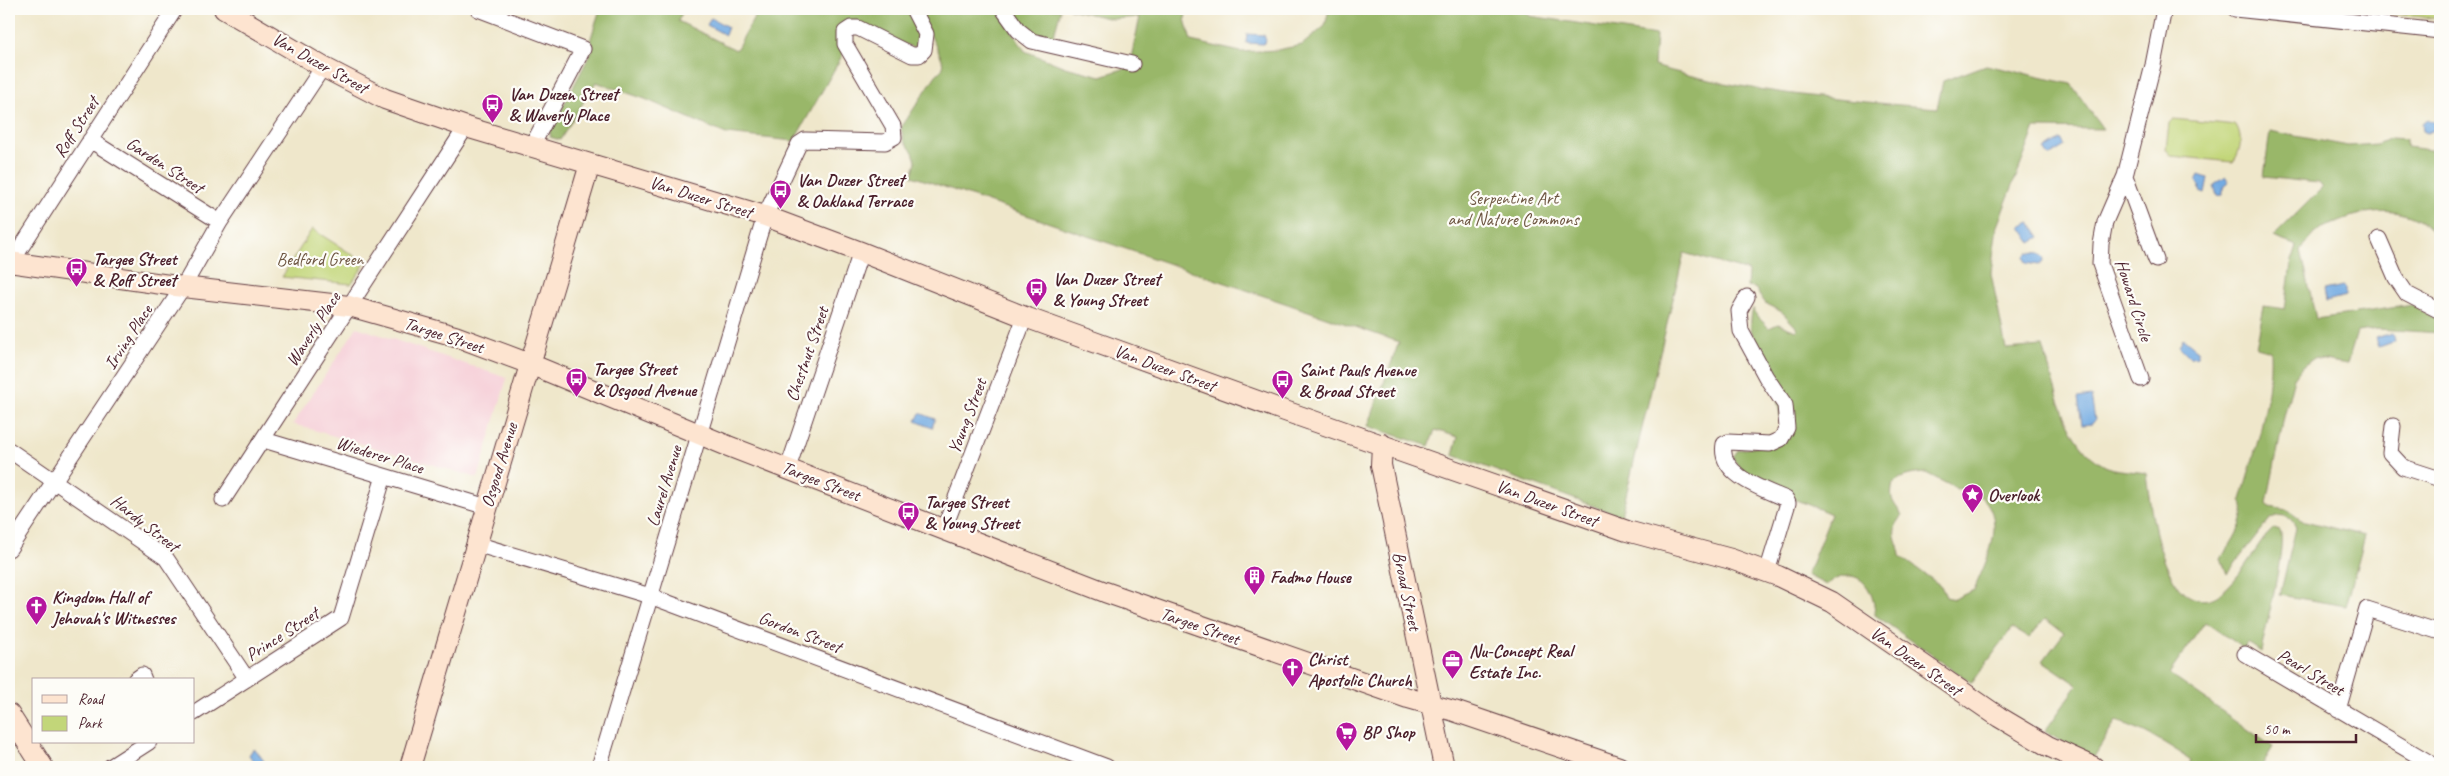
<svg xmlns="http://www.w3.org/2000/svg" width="2449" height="776" viewBox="0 0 2449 776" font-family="Caveat,sans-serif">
  <rect width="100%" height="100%" fill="#fdfcf7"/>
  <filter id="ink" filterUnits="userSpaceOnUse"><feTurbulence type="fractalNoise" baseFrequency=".02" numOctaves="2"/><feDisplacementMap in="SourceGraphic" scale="10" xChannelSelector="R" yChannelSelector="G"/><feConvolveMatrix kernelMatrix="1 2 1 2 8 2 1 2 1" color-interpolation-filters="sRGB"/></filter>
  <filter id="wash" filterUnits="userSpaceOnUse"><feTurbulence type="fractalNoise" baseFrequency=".0096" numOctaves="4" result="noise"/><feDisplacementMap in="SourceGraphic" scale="20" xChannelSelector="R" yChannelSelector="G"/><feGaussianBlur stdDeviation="1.12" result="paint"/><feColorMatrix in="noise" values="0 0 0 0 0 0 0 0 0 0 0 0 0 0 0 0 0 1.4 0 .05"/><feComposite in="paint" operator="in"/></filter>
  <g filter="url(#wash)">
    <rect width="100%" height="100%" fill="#efe7cb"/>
    <!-- built -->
    <path fill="#f6cfd8" d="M357,327L507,378L478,478L293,424Z"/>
    <!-- green -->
    <path fill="#c2d679" stroke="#867a52" d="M2382,9H2440V19L2385,13Z
      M2173,119L2236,125C2243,136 2241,152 2233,162L2171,156L2166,149L2169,123Z
      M312,229L364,262L363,267L351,284L282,277Z"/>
    <!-- forest -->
    <path fill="#99b769" stroke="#726b4a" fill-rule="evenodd" d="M600,9H684L678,21L736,50L759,9H909L918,26L919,42L914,48L853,23L843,54L794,141L726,134L645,99L596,82L560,140L550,137L551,134L549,133L592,51L593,44L590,41Z
      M918,9H997L1025,51L1065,67L1101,76L1129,67L1140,17L1112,19L1069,9H1187L1185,19L1191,41L1241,52L1277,50L1302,45L1325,26L1329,9H1521L1530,16L1656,35L1654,66C1746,93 1841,100 1937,108L1943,81L1986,65L2071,84L2103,129L2035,128L1997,226L1991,273L2006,349L2043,346C2054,384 2066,446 2105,466C2115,471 2134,471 2146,473C2150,506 2160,589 2196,599C2205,601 2214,599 2221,593C2239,579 2252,554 2266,536L2274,528L2280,530C2287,545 2265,630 2261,652L2247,642L2244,649L2205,622L2169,674L2273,747L2261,767H2188L2191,760C2167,744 2144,729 2116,721L2094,757L2082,755L2045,731L2078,685L2043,661L2064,633L2045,619L2029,638L2012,628L1972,683L1875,615C1874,584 1855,563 1826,585L1807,575L1831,514C1805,502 1744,485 1733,457L1738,450L1785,442C1780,420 1778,395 1770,374C1761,350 1745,335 1753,309L1757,316L1769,328L1778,324L1796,331L1798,329L1782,312L1766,304L1755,288L1747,287L1748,271L1684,253L1621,516L1453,455L1458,437L1435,430L1429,446L1368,426L1399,342L912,176L916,161L913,152L904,141L901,128L936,75L943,68L942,59ZM1926,473L1957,489L1966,487L1968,488C1974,493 1983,497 1987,503C2005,529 1984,565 1974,590L1954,599L1946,597L1941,586L1900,556C1900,546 1893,538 1895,529C1895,524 1901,520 1902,515C1893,501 1889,501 1893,483C1903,475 1913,474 1926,473Z
      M1011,9H1061L1052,42L1038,37Z
      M2270,131L2348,146L2377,144L2390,138L2406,139V147L2430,150L2440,148V246C2423,204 2372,206 2337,222C2331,225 2322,227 2316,232C2311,237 2306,244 2301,250L2316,319L2412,305L2440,321V333L2378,329L2357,332L2347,364L2314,358L2302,367L2294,378L2284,417L2267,503L2270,507L2287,510L2301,520L2365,536L2346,606L2280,595L2296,528C2292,516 2281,512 2270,519L2227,574L2221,558C2231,544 2250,518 2241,500C2255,450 2272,403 2270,351L2256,347L2264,306L2285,309L2291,264L2297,246L2273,237L2322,188L2318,183L2264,177Z"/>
    <!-- water -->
    <path fill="#73abe2" stroke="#5e6586" d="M711,18L728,27L725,35L707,25Z
      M1247,34L1264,35L1266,41L1263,44L1246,43Z
      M2427,120L2440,122V131L2433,130L2427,133L2423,131L2422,124Z
      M2061,139L2065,146L2049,156L2045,150Z
      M2199,175L2208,178L2205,193L2200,191L2199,185L2196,181Z
      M2226,177L2229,183L2225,186L2222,195L2217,196L2214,185Z
      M2030,222L2040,237L2031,242L2021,227Z
      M2028,253L2040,254L2044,258L2043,262L2039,265L2026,263L2024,257Z
      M2343,286L2346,288V296L2326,301L2324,290Z
      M2393,333L2395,341L2378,347L2375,338Z
      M2183,338L2199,351L2197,353L2199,355L2195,358L2193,356L2191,358L2179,346Z
      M2091,396L2095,420L2092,424L2082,425L2078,398Z
      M920,413L935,419L932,428L916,421Z
      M253,749L256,750L266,764L258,767L249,755Z"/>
  </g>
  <g filter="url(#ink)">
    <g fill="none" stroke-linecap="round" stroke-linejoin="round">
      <defs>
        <path id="street" d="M478,9L583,49L532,146
          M1003,9L1018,30L1032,41L1132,64
          M2235,9L2440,31
          M90,140L220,222
          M2125,176L2156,260
          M2379,239L2396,278L2407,294L2440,311
          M9,266L175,9
          M1747,297L1739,311L1741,331L1766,377L1785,405L1787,428L1781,439L1770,444L1728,442L1724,444C1718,475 1763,489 1786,499L1788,503L1767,572
          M2141,379L2100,264L2101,244L2105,222L2125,176L2153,65L2164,9
          M2393,426L2390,453L2403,467L2440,479
          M264,440L487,507
          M9,450L166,558L247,679
          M788,468L861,252
          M223,500L466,127
          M944,529L1025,317
          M476,544L650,596L1107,767
          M9,549L183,287L220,222L323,67
          M2245,654L2437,767
          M135,680L142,675L144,680
          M2338,710L2367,609L2440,632
          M194,713L341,618L384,476
          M110,767L149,742
          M599,767L765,216L799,144L805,140L885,142L894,137L893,126L845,44V32L851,28H858L912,55H919L924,50L926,34L913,9"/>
        <path id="secondary" d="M224,9L323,67L385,99L466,127L765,216L861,252L1025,317L1285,411L1627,531L1731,559L1778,576L1832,602L1999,717L2048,746L2094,767
          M9,262L183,287L349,306L455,336L530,364L728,446L1105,592L1408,698L1454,711L1619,767
          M1382,444L1381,465L1444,767
          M9,714L43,767
          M410,767L590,164"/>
      </defs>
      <!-- street casing -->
      <use href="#street" stroke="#633d43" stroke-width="17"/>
      <!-- secondary casing -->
      <use href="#secondary" stroke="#633d43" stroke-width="22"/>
      <!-- street -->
      <use href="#street" stroke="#fff" stroke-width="15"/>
      <!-- secondary -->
      <use href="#secondary" stroke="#fde4d0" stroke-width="20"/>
    </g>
  </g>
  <!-- icons -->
  <defs>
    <symbol id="bus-pin" viewBox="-11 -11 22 30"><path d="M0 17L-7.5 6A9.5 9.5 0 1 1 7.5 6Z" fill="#b5179e" stroke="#fdfcf7"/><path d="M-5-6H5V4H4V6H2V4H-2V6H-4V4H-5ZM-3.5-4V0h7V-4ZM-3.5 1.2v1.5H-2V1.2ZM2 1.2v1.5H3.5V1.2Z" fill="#fff"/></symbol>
    <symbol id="sight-pin" viewBox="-11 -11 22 30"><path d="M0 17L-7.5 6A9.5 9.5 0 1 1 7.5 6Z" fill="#b5179e" stroke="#fdfcf7"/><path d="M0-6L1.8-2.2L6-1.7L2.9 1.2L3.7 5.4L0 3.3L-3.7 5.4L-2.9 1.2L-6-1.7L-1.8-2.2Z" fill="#fff"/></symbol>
    <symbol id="building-pin" viewBox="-11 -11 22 30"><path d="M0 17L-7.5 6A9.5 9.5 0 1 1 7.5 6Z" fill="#b5179e" stroke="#fdfcf7"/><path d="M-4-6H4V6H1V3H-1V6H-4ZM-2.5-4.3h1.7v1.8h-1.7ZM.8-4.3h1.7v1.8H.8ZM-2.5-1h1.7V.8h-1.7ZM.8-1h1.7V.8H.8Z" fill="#fff"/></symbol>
    <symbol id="church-pin" viewBox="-11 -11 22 30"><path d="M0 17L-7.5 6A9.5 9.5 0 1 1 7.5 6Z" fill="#b5179e" stroke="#fdfcf7"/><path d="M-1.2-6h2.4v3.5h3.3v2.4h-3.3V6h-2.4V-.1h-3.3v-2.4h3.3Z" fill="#fff"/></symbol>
    <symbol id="office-pin" viewBox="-11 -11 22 30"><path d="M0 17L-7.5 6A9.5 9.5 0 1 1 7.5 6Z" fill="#b5179e" stroke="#fdfcf7"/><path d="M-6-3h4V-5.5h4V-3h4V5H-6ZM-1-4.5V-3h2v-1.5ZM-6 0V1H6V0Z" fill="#fff"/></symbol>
    <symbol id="supermarket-pin" viewBox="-11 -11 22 30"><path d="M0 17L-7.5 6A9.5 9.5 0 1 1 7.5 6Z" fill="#b5179e" stroke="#fdfcf7"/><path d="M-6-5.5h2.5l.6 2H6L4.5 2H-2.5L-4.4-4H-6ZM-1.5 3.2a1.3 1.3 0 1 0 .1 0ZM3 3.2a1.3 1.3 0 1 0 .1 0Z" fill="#fff"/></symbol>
  </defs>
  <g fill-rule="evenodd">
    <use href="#bus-pin" x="480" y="92" width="25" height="34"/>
    <use href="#bus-pin" x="768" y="178" width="25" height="34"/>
    <use href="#bus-pin" x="64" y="256" width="25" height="34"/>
    <use href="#bus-pin" x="1024" y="276" width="25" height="34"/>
    <use href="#bus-pin" x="564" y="366" width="25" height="34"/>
    <use href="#bus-pin" x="1270" y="368" width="25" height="34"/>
    <use href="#sight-pin" x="1960" y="482" width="25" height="34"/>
    <use href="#bus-pin" x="896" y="500" width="25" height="34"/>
    <use href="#building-pin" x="1242" y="564" width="25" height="34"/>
    <use href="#church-pin" x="24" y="594" width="25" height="34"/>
    <use href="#office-pin" x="1440" y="648" width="25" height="34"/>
    <use href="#church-pin" x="1280" y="656" width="25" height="34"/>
    <use href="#supermarket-pin" x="1334" y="720" width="25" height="34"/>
  </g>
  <g text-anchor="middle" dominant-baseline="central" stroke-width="4.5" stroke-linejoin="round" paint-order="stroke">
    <!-- street labels -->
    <g font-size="18" fill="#4a1f2b" stroke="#fdfcf7">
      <text transform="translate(320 63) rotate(29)">Van Duzer Street</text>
      <text transform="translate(76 127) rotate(-57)">Roff Street</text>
      <text transform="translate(165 165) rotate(33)">Garden Street</text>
      <text transform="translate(701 197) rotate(17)">Van Duzer Street</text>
      <text transform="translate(2134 300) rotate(72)">Howard Circle</text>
      <text transform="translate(313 329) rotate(-57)">Waverly Place</text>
      <text transform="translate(444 335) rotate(18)">Targee Street</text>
      <text transform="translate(128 337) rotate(-57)">Irving Place</text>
      <text transform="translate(807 354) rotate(-71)">Chestnut Street</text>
      <text transform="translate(1165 368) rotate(20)">Van Duzer Street</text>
      <text transform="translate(967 416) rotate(-69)">Young Street</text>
      <text transform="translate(380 455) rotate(17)">Wiederer Place</text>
      <text transform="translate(499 465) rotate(-73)">Osgood Avenue</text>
      <text transform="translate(821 481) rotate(21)">Targee Street</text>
      <text transform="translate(664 486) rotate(-73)">Laurel Avenue</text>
      <text transform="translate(1547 503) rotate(20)">Van Duzer Street</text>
      <text transform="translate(145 523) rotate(38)">Hardy Street</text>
      <text transform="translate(1407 591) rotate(78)">Broad Street</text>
      <text transform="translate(1200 626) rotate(19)">Targee Street</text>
      <text transform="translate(800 632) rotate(21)">Gordon Street</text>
      <text transform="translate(282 634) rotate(-33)">Prince Street</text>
      <text transform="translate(1916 661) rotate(35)">Van Duzer Street</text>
      <text transform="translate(2311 672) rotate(31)">Pearl Street</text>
    </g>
    <!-- poi labels -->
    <g font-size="18" font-weight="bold" fill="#4a1f2b" stroke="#fdfcf7" text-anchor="start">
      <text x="509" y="94">Van Duzen Street<tspan x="509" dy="21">&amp; Waverly Place</tspan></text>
      <text x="797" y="180">Van Duzer Street<tspan x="797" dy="21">&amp; Oakland Terrace</tspan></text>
      <text x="93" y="259">Targee Street<tspan x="93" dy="21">&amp; Roff Street</tspan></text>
      <text x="1053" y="279">Van Duzer Street<tspan x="1053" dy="21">&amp; Young Street</tspan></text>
      <text x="593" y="369">Targee Street<tspan x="593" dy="21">&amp; Osgood Avenue</tspan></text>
      <text x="1299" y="370">Saint Pauls Avenue<tspan x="1299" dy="21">&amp; Broad Street</tspan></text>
      <text x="1988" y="495">Overlook</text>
      <text x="925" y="502">Targee Street<tspan x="925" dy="21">&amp; Young Street</tspan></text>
      <text x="1270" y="577">Fadmo House</text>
      <text x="52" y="597">Kingdom Hall of<tspan x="52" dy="21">Jehovah's Witnesses</tspan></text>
      <text x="1469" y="651">Nu-Concept Real<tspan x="1469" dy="21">Estate Inc.</tspan></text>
      <text x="1308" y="659">Christ<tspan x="1308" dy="21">Apostolic Church</tspan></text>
      <text x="1362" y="732">BP Shop</text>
    </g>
    <!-- park labels -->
    <g font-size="18" fill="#6e5642" stroke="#fdfcf7">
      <text x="1513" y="198">Serpentine Art<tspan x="1513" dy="21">and Nature Commons</tspan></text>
      <text x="320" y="259">Bedford Green</text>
    </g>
  </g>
  <!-- margin -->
  <rect width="2449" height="776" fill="none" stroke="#fdfcf7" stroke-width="30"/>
  <!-- legend -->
  <rect x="32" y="678" width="162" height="65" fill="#fdfcf7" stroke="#b5a4a5"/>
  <rect x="42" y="695" width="25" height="8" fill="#fde4d0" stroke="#b5a4a5"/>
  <text x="78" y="704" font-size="15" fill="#4a1f2b">Road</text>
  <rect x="42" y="716" width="25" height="15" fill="#c2d679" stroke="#b5a4a5"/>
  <text x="78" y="728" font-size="15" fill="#4a1f2b">Park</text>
  <!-- scale -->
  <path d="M2256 734v8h100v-8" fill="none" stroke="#4a1f2b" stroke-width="2.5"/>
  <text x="2264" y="734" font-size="15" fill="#4a1f2b" stroke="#fdfcf7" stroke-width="4" paint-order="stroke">50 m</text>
</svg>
